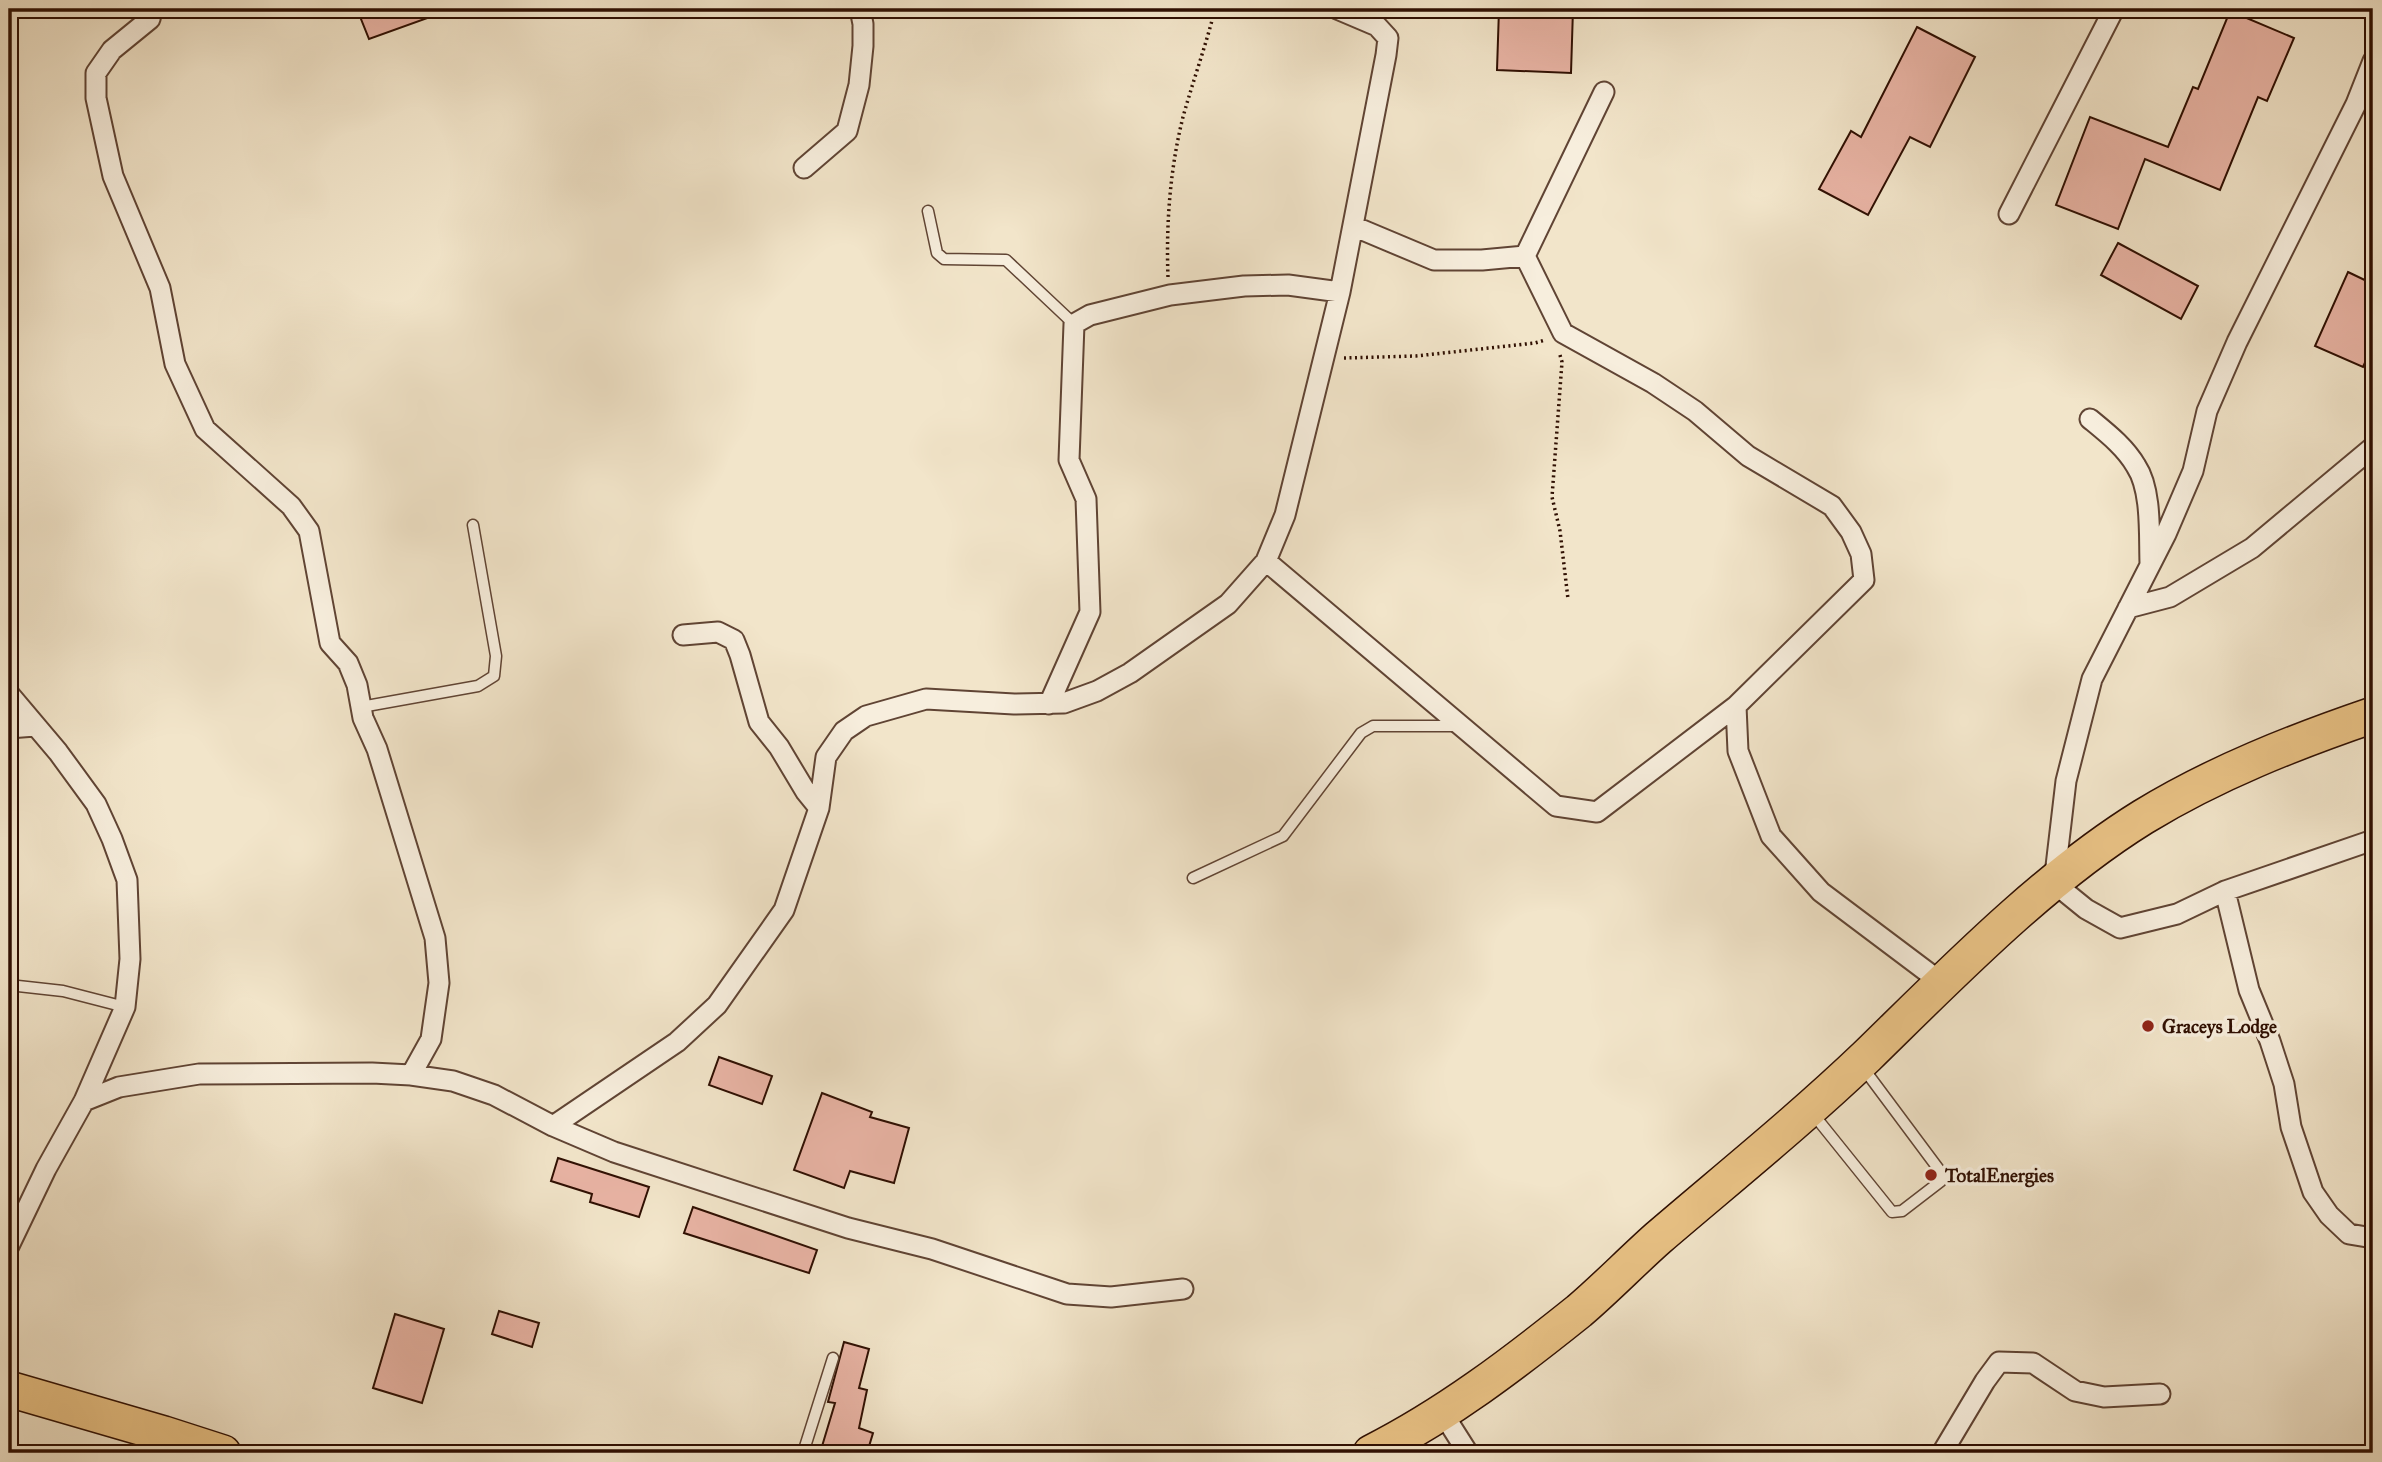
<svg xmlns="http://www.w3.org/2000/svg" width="2382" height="1462" viewBox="0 0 2382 1462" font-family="'IM FELL Great Primer',serif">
  <rect width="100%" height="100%" fill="#f2e5ca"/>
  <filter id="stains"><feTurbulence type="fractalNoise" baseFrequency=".00286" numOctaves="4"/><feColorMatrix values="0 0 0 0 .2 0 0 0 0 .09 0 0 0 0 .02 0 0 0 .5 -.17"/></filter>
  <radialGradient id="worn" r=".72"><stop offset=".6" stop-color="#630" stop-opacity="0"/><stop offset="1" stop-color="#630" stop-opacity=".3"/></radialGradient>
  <!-- building -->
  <path fill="#e9b4a5" stroke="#2f0f02" stroke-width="2" d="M357,9H446L447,11L369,39Z
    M1499,9H1573L1571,73L1497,70Z
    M2230,11L2294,38L2267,101L2258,97L2220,190L2145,159L2118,229L2056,205L2090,117L2168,147L2193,87L2198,89Z
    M1917,27L1975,57L1930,147L1910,137L1868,215L1819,189L1851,131L1861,137Z
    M2118,243L2198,286L2181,319L2101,275Z
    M2348,272L2373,284V345L2363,367L2315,346Z
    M719,1057L772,1076L762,1104L709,1085Z
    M822,1093L872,1112L870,1117L909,1128L894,1183L850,1171L844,1188L794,1170Z
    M558,1158L649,1187L639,1217L590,1202L592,1194L551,1181Z
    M693,1207L817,1250L809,1273L684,1233Z
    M499,1311L539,1323L532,1347L492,1334Z
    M395,1314L444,1329L422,1403L373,1388Z
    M844,1342L869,1349L859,1388L867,1390L859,1428L873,1433L867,1453H820L835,1403L828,1402Z"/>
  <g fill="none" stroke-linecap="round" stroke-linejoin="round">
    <defs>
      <path id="lane" d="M928,211L937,253L944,259L1006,260L1074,324
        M361,707L478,686L494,676L496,656L473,525
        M1193,878L1283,836L1361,733L1373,726H1457
        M9,985L63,991L125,1007
        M1814,1115L1892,1212L1902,1211L1941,1181L1943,1175L1864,1069
        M803,1453L833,1358"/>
      <path id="street" d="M152,9L150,19L112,50L96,73V98L113,176L160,288L175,364L205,429L291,506L309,531L330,643L348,663L357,685L363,718L377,749L435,938L439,983L431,1039L411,1075
        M2373,61L2356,104L2237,342L2207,411L2193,471L2166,534L2092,679L2066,781L2054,883L2086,909L2120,928L2177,914L2225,891L2373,840
        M804,168L847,131L859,85L863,46V24L860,9
        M2009,214L2114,9
        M1353,226L1434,260H1482L1525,256L1604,92
        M2090,419C2107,433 2125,447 2136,466C2152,490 2149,535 2150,563
        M1266,561L1556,806L1597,812L1736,706L1864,580L1861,554L1851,532L1832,506L1748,456L1695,411L1653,383L1563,333L1525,256
        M2128,608L2170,597L2252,548L2373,447
        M683,635L718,632L734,640L740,655L759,722L779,747L806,792L819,808
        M9,694L58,752L96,804L112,839L127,880L130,959L125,1007L84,1101L46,1169L9,1246
        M1049,704L1090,612L1086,499L1069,460L1074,324L1090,315L1170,295L1244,286L1288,285L1340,292
        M1736,706L1738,751L1771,836L1821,892L1942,983
        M9,728L35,726
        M2225,891L2249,990L2270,1041L2284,1084L2291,1127L2313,1192L2329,1215L2349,1234L2373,1238
        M84,1101L119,1087L199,1074L372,1073L411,1075L453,1081L494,1095L553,1126L614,1152L848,1228L932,1249L1067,1294L1111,1297L1183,1289
        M553,1126L677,1042L717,1005L784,910L819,808L826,757L844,731L866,716L926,699L1014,704L1064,703L1097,691L1130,673L1228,604L1266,561L1285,515L1340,292L1386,55L1388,38L1377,26L1337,9
        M1442,1412L1468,1453
        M1942,1453L1985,1381L1999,1362L2033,1363L2075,1391L2104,1397L2160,1394"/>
      <path id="highway" d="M9,1389L164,1434L223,1453
        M1371,1453C1446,1415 1513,1364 1579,1311C1606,1288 1631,1262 1658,1238C1728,1178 1800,1120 1867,1056C1951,974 2043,879 2143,817C2215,773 2294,742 2373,715"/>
    </defs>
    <!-- lane casing -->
    <use href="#lane" stroke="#604434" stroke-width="13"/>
    <!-- street casing -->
    <use href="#street" stroke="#604434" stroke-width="23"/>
    <!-- highway casing -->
    <use href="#highway" stroke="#2f0f02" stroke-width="38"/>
    <!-- path -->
    <path stroke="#2f0f02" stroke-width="3.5" stroke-dasharray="2 3.5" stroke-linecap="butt" d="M1168,277C1166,224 1170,169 1183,117C1193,81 1206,45 1215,9
      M1560,355L1562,362L1552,497L1560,531L1568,599
      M1344,358L1416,356L1535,343L1545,340"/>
    <!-- lane -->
    <use href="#lane" stroke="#f7eedd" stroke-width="10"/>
    <!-- street -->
    <use href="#street" stroke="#f7eedd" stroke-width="19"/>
    <!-- highway -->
    <use href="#highway" stroke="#e9c285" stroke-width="35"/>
  </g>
  <!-- markers -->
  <g fill="#8f2418" stroke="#f7eedd" stroke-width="2.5">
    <circle cx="2148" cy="1026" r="7"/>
    <circle cx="1931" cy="1175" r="7"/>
  </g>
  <g text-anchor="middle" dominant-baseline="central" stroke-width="7" stroke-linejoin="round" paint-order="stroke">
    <!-- poi labels -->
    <g font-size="19" font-weight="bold" fill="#2f0f02" stroke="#f7eedd" text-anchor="start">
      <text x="2162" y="1026">Graceys Lodge</text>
      <text x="1945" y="1175">TotalEnergies</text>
    </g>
  </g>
  <!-- margin -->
  <rect width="2382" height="1462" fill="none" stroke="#f2e5ca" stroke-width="35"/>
  <rect x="10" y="10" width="2361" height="1441" fill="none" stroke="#2f0f02" stroke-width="3.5"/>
  <rect x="18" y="18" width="2347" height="1427" fill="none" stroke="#2f0f02" stroke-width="2"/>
  <rect width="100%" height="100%" filter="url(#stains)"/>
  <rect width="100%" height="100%" fill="url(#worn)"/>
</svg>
